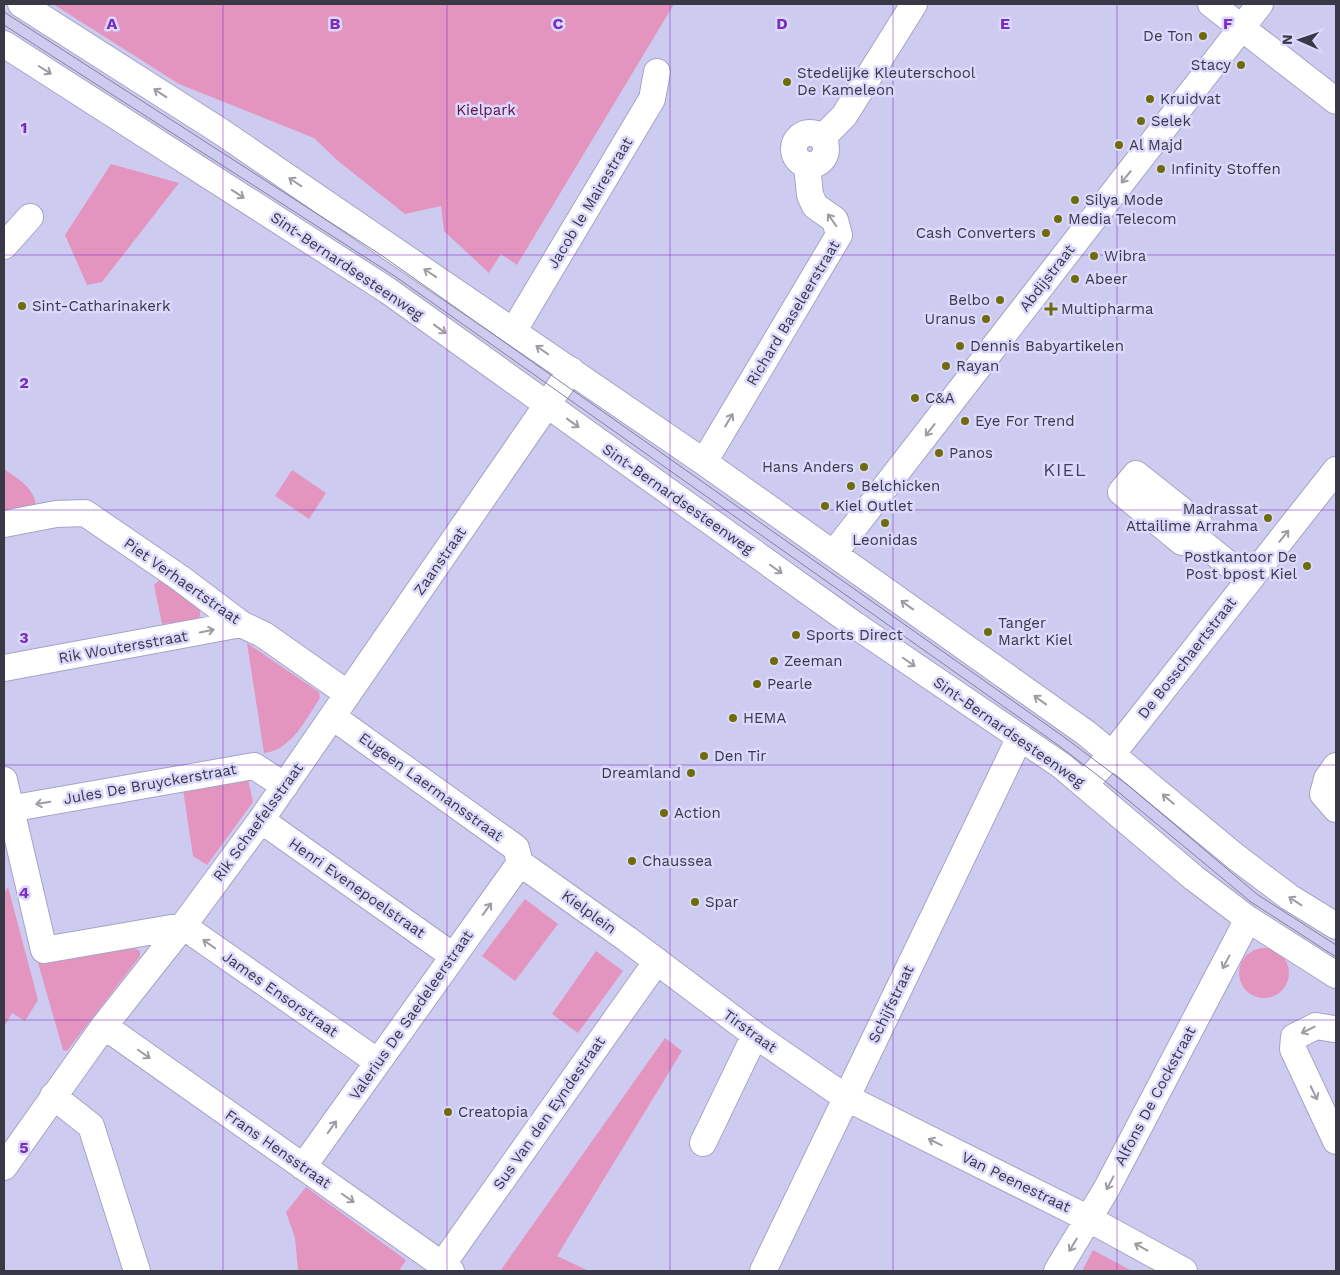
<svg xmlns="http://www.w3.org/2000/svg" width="1340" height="1275" viewBox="0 0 1340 1275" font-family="'Work Sans',sans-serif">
  <rect width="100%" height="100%" fill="#cdccf0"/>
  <!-- green -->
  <path fill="#e495bf" d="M53,4H674L517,265L501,254L489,273L444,231L441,206L405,214L338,161L314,138L179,84Z
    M111,164L179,183L102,282L87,285L65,235Z
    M4,469C18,479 34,487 36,506L4,514Z
    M292,470L326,493L309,519L275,496Z
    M159,580L200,607V616L198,620L162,624L154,585Z
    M247,643L319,692L320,698C305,720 292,750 264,753Z
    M248,779L253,802L207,865L193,856L183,790Z
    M8,887L38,1000L25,1021L12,1013L4,1027V894Z
    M525,899L558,924L515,981L482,956Z
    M132,947L140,951V956L67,1051L63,1050L38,963Z
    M1239 973a25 25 0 1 1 50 0a25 25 0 1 1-50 0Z
    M596,951L623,971L578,1033L552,1014Z
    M665,1038L682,1051L557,1256L589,1271H500Z
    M306,1187L406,1260L399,1271H298L295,1238L286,1212Z
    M1093,1250L1132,1271H1082Z"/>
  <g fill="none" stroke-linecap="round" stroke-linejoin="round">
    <defs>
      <path id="minor" d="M21,4L220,131L704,462L1086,733L1236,857L1289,897L1336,926
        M1211,4L1336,101
        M4,44L387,290L855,625L1062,766L1194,878L1248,919L1336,975
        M794 149a16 16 0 1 1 32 0a16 16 0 1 1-32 0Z
        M822,138L844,116L914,4
        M4,246L30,217
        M514,330L652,99L657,72
        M704,462L839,235L835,220L815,206L810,195L807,165
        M1136,474L1199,524L1195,537L1182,542L1121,492Z
        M4,524L56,514L85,513L180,578L241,624L264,635L348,694
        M1195,537L1248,580
        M834,553L1260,4
        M4,668L241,624
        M333,717L516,848L520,863
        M1336,766L1327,779L1323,794L1336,809
        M4,780L44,950L183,926L378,1062
        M1085,784L1113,753L1336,470
        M9,809L254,766L285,786
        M261,820L453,956
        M520,863L627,939L755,1035L845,1097L1089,1219L1184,1271
        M104,1026L451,1271
        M1334,1029L1316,1026L1294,1037L1293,1049L1336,1141
        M53,1096L91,1126L137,1271
        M703,1143L755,1035
        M4,1167L104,1026L183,926L261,820L571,370
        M303,1167L520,863
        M442,1265L657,961
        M763,1271L1020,737
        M1057,1271L1107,1188L1248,919"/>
    </defs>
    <!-- minor casing -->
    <use href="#minor" stroke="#a5a4c6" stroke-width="28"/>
    <!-- minor -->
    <use href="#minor" stroke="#fff" stroke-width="26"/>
    <!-- tram -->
    <path stroke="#82819a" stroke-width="1" d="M4,12L381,255L1064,737L1129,786L1258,895L1336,945
      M4,25L396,277L1058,745L1105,781L1251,902L1336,957"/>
  </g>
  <!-- one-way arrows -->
  <defs><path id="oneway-shaft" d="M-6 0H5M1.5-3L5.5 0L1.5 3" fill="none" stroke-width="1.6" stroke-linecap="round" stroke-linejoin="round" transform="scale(1.25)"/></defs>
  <g stroke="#9c9ca3">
    <use href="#oneway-shaft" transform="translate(45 70) rotate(32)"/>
    <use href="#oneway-shaft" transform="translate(160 93) rotate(-147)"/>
    <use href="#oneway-shaft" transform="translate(1126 177) rotate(128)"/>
    <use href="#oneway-shaft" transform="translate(295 182) rotate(-146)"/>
    <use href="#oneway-shaft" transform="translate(238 194) rotate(33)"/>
    <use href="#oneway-shaft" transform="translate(832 220) rotate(-126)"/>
    <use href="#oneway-shaft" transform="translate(430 273) rotate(-146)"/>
    <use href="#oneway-shaft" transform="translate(440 329) rotate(36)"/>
    <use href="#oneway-shaft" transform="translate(542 350) rotate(-145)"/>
    <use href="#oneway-shaft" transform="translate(729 420) rotate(-59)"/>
    <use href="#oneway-shaft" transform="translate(573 423) rotate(36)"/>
    <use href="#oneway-shaft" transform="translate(930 430) rotate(128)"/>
    <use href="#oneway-shaft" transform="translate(1284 536) rotate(-51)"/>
    <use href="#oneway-shaft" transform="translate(776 569) rotate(35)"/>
    <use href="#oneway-shaft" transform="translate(907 605) rotate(-144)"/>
    <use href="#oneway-shaft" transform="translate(207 631) rotate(-12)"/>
    <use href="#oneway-shaft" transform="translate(909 662) rotate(35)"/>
    <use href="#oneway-shaft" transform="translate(1040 700) rotate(-144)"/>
    <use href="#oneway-shaft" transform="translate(1168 799) rotate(-140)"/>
    <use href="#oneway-shaft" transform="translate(43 803) rotate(170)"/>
    <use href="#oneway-shaft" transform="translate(1295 901) rotate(-147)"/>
    <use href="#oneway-shaft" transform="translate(487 909) rotate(-54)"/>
    <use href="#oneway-shaft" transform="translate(209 944) rotate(-145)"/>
    <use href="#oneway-shaft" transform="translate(1226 962) rotate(118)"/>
    <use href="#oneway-shaft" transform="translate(1308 1030) rotate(154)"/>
    <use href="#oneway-shaft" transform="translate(144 1054) rotate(35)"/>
    <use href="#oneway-shaft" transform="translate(1314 1093) rotate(64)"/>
    <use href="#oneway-shaft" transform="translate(332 1127) rotate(-55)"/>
    <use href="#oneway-shaft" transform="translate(935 1142) rotate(-154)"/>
    <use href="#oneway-shaft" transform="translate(1110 1183) rotate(118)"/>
    <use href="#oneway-shaft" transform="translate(348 1198) rotate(35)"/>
    <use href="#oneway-shaft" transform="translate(1073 1245) rotate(121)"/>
    <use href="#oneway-shaft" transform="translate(1141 1247) rotate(-151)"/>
  </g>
  <!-- grid -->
  <path fill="none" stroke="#7b2cbf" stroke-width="1" stroke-opacity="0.55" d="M223,4V1271M447,4V1271M670,4V1271M893,4V1271M1117,4V1271M4,255H1336M4,510H1336M4,765H1336M4,1020H1336"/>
  <!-- markers -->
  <g fill="#6f6b08" stroke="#dad9fd" stroke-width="2">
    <circle cx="1203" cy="36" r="5"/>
    <circle cx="1241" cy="65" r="5"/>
    <circle cx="787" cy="82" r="5"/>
    <circle cx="1150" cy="99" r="5"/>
    <circle cx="1141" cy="121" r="5"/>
    <circle cx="1119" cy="145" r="5"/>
    <circle cx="1161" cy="169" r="5"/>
    <circle cx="1075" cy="200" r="5"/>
    <circle cx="1058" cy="219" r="5"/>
    <circle cx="1046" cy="233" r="5"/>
    <circle cx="1094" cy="256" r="5"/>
    <circle cx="1075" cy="279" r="5"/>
    <circle cx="1000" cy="300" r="5"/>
    <circle cx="22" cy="306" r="5"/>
    <path d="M1048.5 301.5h5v5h5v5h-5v5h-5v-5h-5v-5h5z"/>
    <circle cx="986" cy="319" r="5"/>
    <circle cx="960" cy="346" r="5"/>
    <circle cx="946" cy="366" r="5"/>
    <circle cx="915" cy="398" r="5"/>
    <circle cx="965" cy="421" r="5"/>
    <circle cx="939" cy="453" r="5"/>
    <circle cx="864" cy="467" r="5"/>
    <circle cx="851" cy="486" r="5"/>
    <circle cx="825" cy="506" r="5"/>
    <circle cx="1268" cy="518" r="5"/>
    <circle cx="885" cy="523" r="5"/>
    <circle cx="1307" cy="566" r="5"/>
    <circle cx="988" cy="632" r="5"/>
    <circle cx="796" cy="635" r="5"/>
    <circle cx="774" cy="661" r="5"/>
    <circle cx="757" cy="684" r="5"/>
    <circle cx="733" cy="718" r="5"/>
    <circle cx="704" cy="756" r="5"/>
    <circle cx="691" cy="773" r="5"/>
    <circle cx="664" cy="813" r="5"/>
    <circle cx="632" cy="861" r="5"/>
    <circle cx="695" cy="902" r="5"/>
    <circle cx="448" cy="1112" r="5"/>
  </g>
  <g text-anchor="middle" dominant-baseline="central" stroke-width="5" stroke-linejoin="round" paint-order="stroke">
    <!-- poi labels -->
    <g font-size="15" fill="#393847" stroke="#dad9fd" text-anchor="start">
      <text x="1193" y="36" text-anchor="end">De Ton</text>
      <text x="1231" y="65" text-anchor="end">Stacy</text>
      <text x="797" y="73">Stedelijke Kleuterschool<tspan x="797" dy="17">De Kameleon</tspan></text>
      <text x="1160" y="99">Kruidvat</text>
      <text x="1151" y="121">Selek</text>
      <text x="1129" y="145">Al Majd</text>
      <text x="1171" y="169">Infinity Stoffen</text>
      <text x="1085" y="200">Silya Mode</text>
      <text x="1068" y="219">Media Telecom</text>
      <text x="1036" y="233" text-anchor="end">Cash Converters</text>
      <text x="1104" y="256">Wibra</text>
      <text x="1085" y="279">Abeer</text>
      <text x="990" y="300" text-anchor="end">Belbo</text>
      <text x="32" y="306">Sint-Catharinakerk</text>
      <text x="1061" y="309">Multipharma</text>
      <text x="976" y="319" text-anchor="end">Uranus</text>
      <text x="970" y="346">Dennis Babyartikelen</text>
      <text x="956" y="366">Rayan</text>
      <text x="925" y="398">C&amp;A</text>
      <text x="975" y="421">Eye For Trend</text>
      <text x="949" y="453">Panos</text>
      <text x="854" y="467" text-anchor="end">Hans Anders</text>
      <text x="861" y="486">Belchicken</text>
      <text x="835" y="506">Kiel Outlet</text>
      <text x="1258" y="509" text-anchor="end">Madrassat<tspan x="1258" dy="17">Attailime Arrahma</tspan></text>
      <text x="885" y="540" text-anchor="middle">Leonidas</text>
      <text x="1297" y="557" text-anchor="end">Postkantoor De<tspan x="1297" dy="17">Post bpost Kiel</tspan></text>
      <text x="998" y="623">Tanger<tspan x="998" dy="17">Markt Kiel</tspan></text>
      <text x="806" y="635">Sports Direct</text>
      <text x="784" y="661">Zeeman</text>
      <text x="767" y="684">Pearle</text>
      <text x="743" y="718">HEMA</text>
      <text x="714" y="756">Den Tir</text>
      <text x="681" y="773" text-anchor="end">Dreamland</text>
      <text x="674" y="813">Action</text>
      <text x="642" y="861">Chaussea</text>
      <text x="705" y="902">Spar</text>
      <text x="458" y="1112">Creatopia</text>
    </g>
    <!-- park labels -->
    <g font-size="15" fill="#630f45" stroke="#dad9fd">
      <text x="486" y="110">Kielpark</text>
    </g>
    <!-- street labels -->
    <g font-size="15" fill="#393847" stroke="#dad9fd">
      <text transform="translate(590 203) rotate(-59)">Jacob le Mairestraat</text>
      <text transform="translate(347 266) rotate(34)">Sint-Bernardsesteenweg</text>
      <text transform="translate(1047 278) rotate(-52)">Abdijstraat</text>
      <text transform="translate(793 313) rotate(-59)">Richard Baseleerstraat</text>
      <text transform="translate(678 499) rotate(35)">Sint-Bernardsesteenweg</text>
      <text transform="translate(440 561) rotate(-55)">Zaanstraat</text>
      <text transform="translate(182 581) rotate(35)">Piet Verhaertstraat</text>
      <text transform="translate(123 647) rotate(-10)">Rik Woutersstraat</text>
      <text transform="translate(1187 658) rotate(-52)">De Bosschaertstraat</text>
      <text transform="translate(1009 732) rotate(35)">Sint-Bernardsesteenweg</text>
      <text transform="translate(150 784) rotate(-10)">Jules De Bruyckerstraat</text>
      <text transform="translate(431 787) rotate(36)">Eugeen Laermansstraat</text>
      <text transform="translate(258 822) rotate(-54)">Rik Schaefelsstraat</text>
      <text transform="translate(357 888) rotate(35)">Henri Evenepoelstraat</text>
      <text transform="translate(589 912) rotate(36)">Kielplein</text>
      <text transform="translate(280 994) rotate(35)">James Ensorstraat</text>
      <text transform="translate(891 1004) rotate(-64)">Schijfstraat</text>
      <text transform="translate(411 1015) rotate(-55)">Valerius De Saedeleerstraat</text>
      <text transform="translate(750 1031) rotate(36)">Tirstraat</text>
      <text transform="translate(1155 1096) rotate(-62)">Alfons De Cockstraat</text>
      <text transform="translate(549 1113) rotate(-55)">Sus Van den Eyndestraat</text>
      <text transform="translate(278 1149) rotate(35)">Frans Hensstraat</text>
      <text transform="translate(1016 1182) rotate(26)">Van Peenestraat</text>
    </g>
    <!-- quarter labels -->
    <g font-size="18" letter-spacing="1" fill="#413f5c" stroke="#dad9fd">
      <text x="1065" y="469">KIEL</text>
    </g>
  </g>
  <g font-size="16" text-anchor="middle" font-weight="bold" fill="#7b2cbf" stroke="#dad9fd" stroke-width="5" stroke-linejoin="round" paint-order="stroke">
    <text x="112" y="29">A</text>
    <text x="335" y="29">B</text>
    <text x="558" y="29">C</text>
    <text x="782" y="29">D</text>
    <text x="1005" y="29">E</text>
    <text x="1228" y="29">F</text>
    <text x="24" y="133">1</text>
    <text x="24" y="388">2</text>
    <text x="24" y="643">3</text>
    <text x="24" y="898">4</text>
    <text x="24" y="1153">5</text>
  </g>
  <!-- border -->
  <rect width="1340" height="1275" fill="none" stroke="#393847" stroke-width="10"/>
  <!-- north arrow -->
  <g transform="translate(1300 40) rotate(272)" stroke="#dad9fd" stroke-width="4" paint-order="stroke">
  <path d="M0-4L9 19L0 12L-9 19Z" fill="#393847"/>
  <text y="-8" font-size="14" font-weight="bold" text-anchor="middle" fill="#393847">N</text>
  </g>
</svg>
